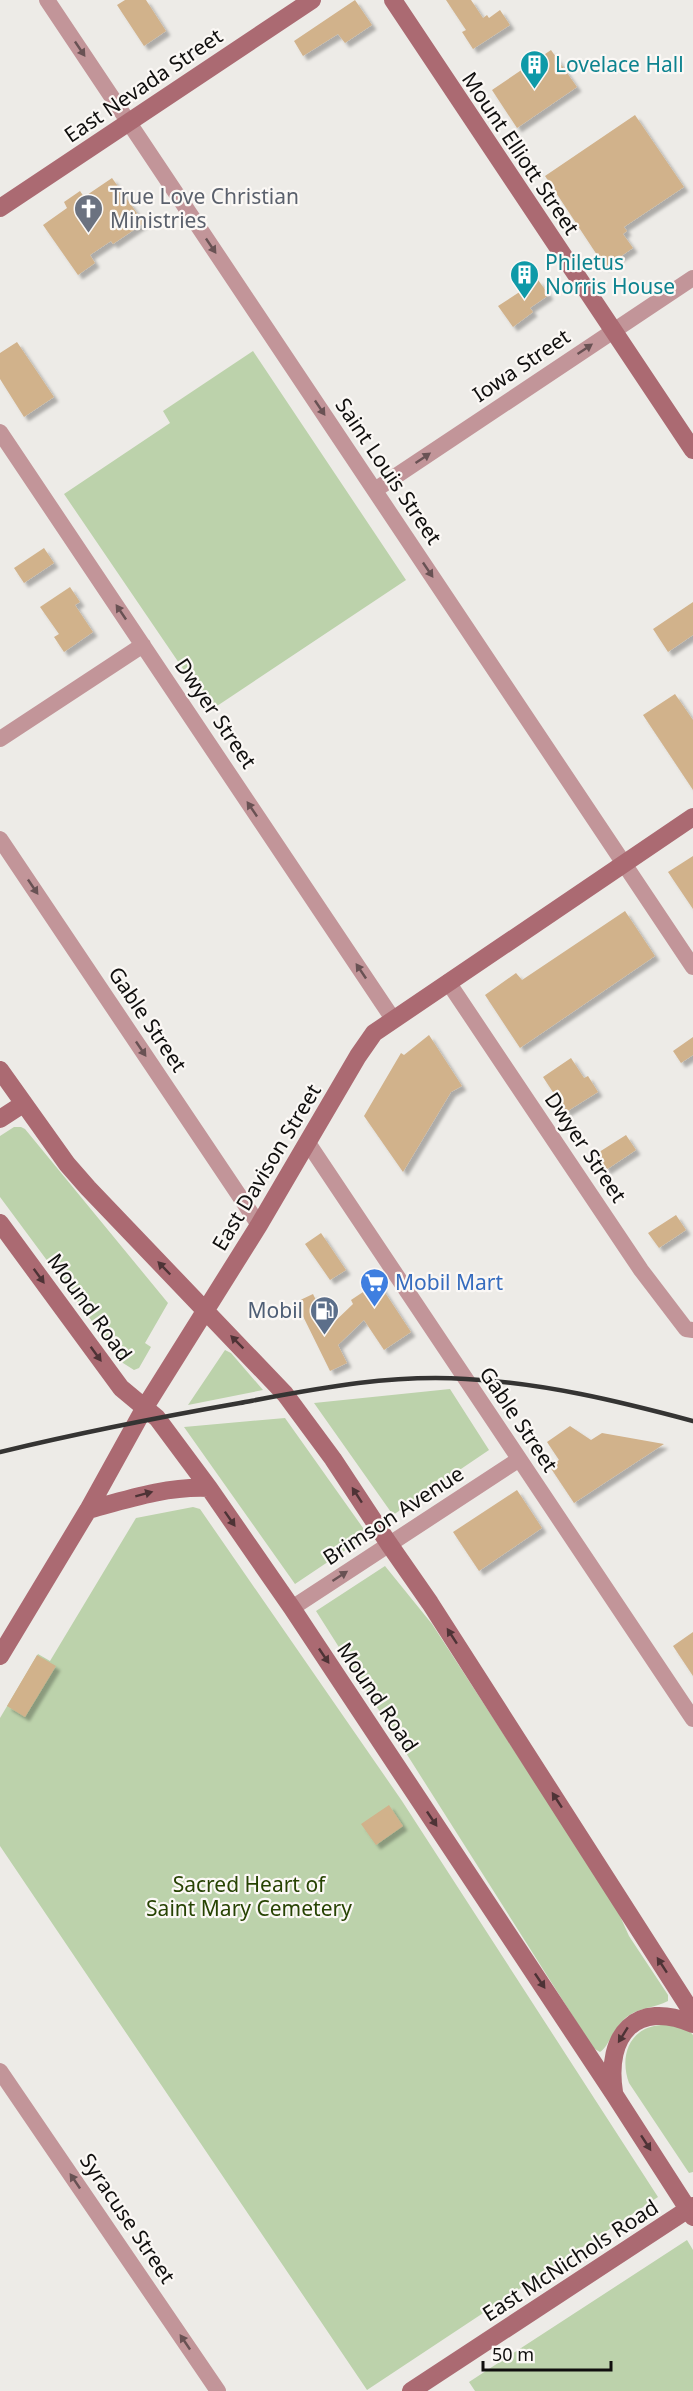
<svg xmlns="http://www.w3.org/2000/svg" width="693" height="2391" viewBox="0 0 693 2391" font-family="'Noto Sans',sans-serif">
  <defs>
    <filter id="shadow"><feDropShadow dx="4.5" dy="4.5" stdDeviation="1.5" flood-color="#0004"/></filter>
  </defs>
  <rect width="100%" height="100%" fill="#edebe7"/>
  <!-- green -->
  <path fill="#bcd2ab" d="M253,351L406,580L211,710L64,494L170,423L163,411Z
    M14,1127H21L25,1129L168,1303L145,1343L151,1347L139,1368L134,1370L123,1363L0,1197V1136Z
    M225,1350L231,1353L263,1390L188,1405Z
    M450,1389L489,1450L393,1515L314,1403Z
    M285,1418L368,1535L295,1584L184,1427Z
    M193,1507L200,1509L402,1801L658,2197L367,2390L0,1846V1718L38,1654L50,1661L136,1518Z
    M385,1566L432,1624L616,1907L629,1936L668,1995V2001C655,2008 641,2007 628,2016C614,2026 608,2048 600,2052L593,2048L316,1611Z
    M673,2023L685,2026L693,2035V2172L689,2173L629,2083C622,2064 624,2040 645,2029C653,2025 664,2025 673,2023Z
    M687,2240L693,2250V2391H475L469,2382Z"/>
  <!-- building -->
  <path fill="#d1b28b" filter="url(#shadow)" d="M125,0H146L166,31L144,46L117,5Z
    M355,0L372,25L345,43L338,34L303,56L294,41Z
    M446,0H471L483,18L487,15L489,18L500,10L510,25L473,49L462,32L466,30Z
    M551,50L577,87L517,128L492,90Z
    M635,115L684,187L624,227L627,231L623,234L633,248L605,267L545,176Z
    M112,178L144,223L113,244L111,241L90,255L95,263L78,275L43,225L67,208L64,202L80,191L84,197Z
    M538,280L549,295L530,308L533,312L513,327L498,306Z
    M17,342L54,397L24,417L0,379V353Z
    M44,548L54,563L24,583L14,568Z
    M70,587L80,602L75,605L93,632L64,652L54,637L59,634L40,607Z
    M693,602V635L668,652L653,629Z
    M675,694L693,720V790L643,715Z
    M693,856V909L668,872Z
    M625,911L655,956L520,1048L485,995L516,973L522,980Z
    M429,1035L462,1086L451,1092L403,1172L364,1116L401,1053L404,1055Z
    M693,1037V1055L681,1063L673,1051Z
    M571,1058L584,1078L588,1076L598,1092L566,1112L543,1077Z
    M626,1135L636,1150L606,1170L596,1154Z
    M676,1215L686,1230L659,1248L648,1233Z
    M321,1233L346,1270L330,1280L305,1244Z
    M378,1282L411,1332L384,1350L364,1320L338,1345L347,1363L330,1371L296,1302L313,1294L329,1327L353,1304L351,1300Z
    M570,1426L591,1440L602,1433L664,1444L574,1503L550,1467L559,1460L547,1442Z
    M517,1490L542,1528L479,1571L453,1532Z
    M693,1632V1676L673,1646Z
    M37,1655L56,1666L25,1717L7,1706Z
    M389,1805L403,1826L376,1845L361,1824Z"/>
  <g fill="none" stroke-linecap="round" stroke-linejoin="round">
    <!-- street -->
    <path stroke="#c29599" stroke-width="16" d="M47,0L693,967
      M0,432L393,1019
      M375,490L693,278
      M0,739L143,645
      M0,839L259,1225
      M448,982L641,1270L686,1329L693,1330
      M308,1143L693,1719
      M292,1608L518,1460
      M0,2071L218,2391"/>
    <!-- secondary -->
    <path stroke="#ab6a72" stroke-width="18" d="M393,0L693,450
      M0,208L312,0
      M0,1070L67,1164L88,1188L285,1394L333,1459L389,1544L430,1603L693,2014
      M0,1119L23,1104
      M0,1223L121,1388L157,1418L209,1488L292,1608L614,2094L693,2217
      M88,1510C128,1499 167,1486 209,1488
      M0,1656L88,1510L145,1407L259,1225L358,1056L374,1033L693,817
      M614,2092C605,2035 636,1999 693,2024
      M411,2391L693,2206"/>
    <!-- rail -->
    <path stroke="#353433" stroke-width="4.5" d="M0,1452C79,1433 160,1417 240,1403C315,1389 389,1374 466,1379C544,1383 618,1401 693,1421"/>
  </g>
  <!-- one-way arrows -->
  <defs><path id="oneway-solid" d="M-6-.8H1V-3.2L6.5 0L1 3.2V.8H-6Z" transform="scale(1.5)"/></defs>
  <g fill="#695254">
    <use href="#oneway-solid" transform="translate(80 49) rotate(56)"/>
    <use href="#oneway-solid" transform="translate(211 246) rotate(56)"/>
    <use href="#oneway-solid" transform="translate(585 349) rotate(-34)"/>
    <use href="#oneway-solid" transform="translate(320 408) rotate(56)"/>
    <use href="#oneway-solid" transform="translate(423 458) rotate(-34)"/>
    <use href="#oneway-solid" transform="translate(428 570) rotate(56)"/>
    <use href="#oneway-solid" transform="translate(121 612) rotate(-124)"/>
    <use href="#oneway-solid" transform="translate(252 809) rotate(-124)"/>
    <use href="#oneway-solid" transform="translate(33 887) rotate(56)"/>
    <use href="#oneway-solid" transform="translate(361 971) rotate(-124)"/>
    <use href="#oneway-solid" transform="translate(141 1049) rotate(56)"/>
    <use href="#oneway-solid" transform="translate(340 1576) rotate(-33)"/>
    <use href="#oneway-solid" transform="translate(75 2181) rotate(-124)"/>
    <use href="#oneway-solid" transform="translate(185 2342) rotate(-124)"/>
  </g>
  <g fill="#4e3336">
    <use href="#oneway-solid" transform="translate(164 1268) rotate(-134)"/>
    <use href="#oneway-solid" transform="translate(39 1276) rotate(54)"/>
    <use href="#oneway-solid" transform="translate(237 1342) rotate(-135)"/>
    <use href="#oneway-solid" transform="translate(96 1354) rotate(54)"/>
    <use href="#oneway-solid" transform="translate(144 1494) rotate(-15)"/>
    <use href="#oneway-solid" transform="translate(357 1495) rotate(-123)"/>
    <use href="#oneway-solid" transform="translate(230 1519) rotate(55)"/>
    <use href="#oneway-solid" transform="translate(452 1636) rotate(-123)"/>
    <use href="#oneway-solid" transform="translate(324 1656) rotate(56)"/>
    <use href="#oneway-solid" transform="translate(557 1800) rotate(-123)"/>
    <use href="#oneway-solid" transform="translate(432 1819) rotate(56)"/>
    <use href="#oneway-solid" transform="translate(662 1965) rotate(-123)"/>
    <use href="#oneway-solid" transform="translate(540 1981) rotate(56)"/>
    <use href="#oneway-solid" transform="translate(623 2035) rotate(122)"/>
    <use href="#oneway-solid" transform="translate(646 2143) rotate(57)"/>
  </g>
  <!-- icons -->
  <defs>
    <symbol id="building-pin" viewBox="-11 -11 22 30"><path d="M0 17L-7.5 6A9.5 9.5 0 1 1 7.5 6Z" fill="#0f9aa8" stroke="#fbf8f5"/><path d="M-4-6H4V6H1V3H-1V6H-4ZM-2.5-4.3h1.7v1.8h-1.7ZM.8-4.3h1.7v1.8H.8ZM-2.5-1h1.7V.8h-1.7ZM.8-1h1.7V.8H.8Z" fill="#fff"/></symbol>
    <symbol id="church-pin" viewBox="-11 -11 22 30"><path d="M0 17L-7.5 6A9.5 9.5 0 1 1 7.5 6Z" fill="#6b7280" stroke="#fbf8f5"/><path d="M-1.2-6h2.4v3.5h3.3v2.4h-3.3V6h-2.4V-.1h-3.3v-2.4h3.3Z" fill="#fff"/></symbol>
    <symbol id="supermarket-pin" viewBox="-11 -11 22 30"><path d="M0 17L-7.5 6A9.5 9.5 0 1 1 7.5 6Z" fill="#3f7fe0" stroke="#fbf8f5"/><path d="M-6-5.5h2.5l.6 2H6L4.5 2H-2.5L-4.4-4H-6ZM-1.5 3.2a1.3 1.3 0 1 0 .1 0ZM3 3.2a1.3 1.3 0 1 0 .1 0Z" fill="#fff"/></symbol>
    <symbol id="fuel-pin" viewBox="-11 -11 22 30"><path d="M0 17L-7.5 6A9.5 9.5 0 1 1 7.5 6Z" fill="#5c6f8a" stroke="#fbf8f5"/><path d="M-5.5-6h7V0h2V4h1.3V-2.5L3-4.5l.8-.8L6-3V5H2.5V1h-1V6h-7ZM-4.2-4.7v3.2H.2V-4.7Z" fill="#fff"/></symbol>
  </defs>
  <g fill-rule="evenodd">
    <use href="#building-pin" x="518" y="48" width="33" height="45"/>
    <use href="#church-pin" x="72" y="192" width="33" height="45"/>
    <use href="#building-pin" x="508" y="258" width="33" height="45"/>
    <use href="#supermarket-pin" x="358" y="1266" width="33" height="45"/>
    <use href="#fuel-pin" x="308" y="1294" width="33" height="45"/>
  </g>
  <g text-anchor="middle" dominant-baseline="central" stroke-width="4.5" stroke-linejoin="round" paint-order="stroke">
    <!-- culture labels -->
    <g font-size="21" fill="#0d838f" stroke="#fbf8f5" text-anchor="start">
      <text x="555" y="64">Lovelace Hall</text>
      <text x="545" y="262">Philetus<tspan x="545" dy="24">Norris House</tspan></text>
    </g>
    <!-- street labels -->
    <g font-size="21" fill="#100f0e" stroke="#fbf8f5">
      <text transform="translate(143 85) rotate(-34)">East Nevada Street</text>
      <text transform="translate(521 153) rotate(56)">Mount Elliott Street</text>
      <text transform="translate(521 365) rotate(-34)">Iowa Street</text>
      <text transform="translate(389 471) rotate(56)">Saint Louis Street</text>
      <text transform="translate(216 713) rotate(56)">Dwyer Street</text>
      <text transform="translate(148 1019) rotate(56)">Gable Street</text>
      <text transform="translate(586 1147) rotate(56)">Dwyer Street</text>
      <text transform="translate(266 1167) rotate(-59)">East Davison Street</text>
      <text transform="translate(90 1307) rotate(54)">Mound Road</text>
      <text transform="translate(519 1419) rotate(56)">Gable Street</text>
      <text transform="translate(393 1515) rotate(-33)">Brimson Avenue</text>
      <text transform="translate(378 1697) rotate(56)">Mound Road</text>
      <text transform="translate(128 2218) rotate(56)">Syracuse Street</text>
      <text transform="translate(570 2260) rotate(-33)">East McNichols Road</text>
    </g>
    <!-- worship labels -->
    <g font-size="21" fill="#5b616d" stroke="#fbf8f5" text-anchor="start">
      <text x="110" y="196">True Love Christian<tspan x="110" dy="24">Ministries</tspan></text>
    </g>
    <!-- shop labels -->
    <g font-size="21" fill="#366cbe" stroke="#fbf8f5" text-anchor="start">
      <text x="395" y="1282">Mobil Mart</text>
    </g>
    <!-- service labels -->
    <g font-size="21" fill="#4e5e75" stroke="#fbf8f5" text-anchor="end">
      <text x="303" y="1310">Mobil</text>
    </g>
    <!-- park labels -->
    <g font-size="21" fill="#274303" stroke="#fbf8f5">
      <text x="249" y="1884">Sacred Heart of<tspan x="249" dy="24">Saint Mary Cemetery</tspan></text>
    </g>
  </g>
  <!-- scale -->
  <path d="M483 2361v9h128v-9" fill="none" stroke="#100f0e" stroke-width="3"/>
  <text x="492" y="2361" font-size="18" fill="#100f0e" stroke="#fbf8f5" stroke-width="4.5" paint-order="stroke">50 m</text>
</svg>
